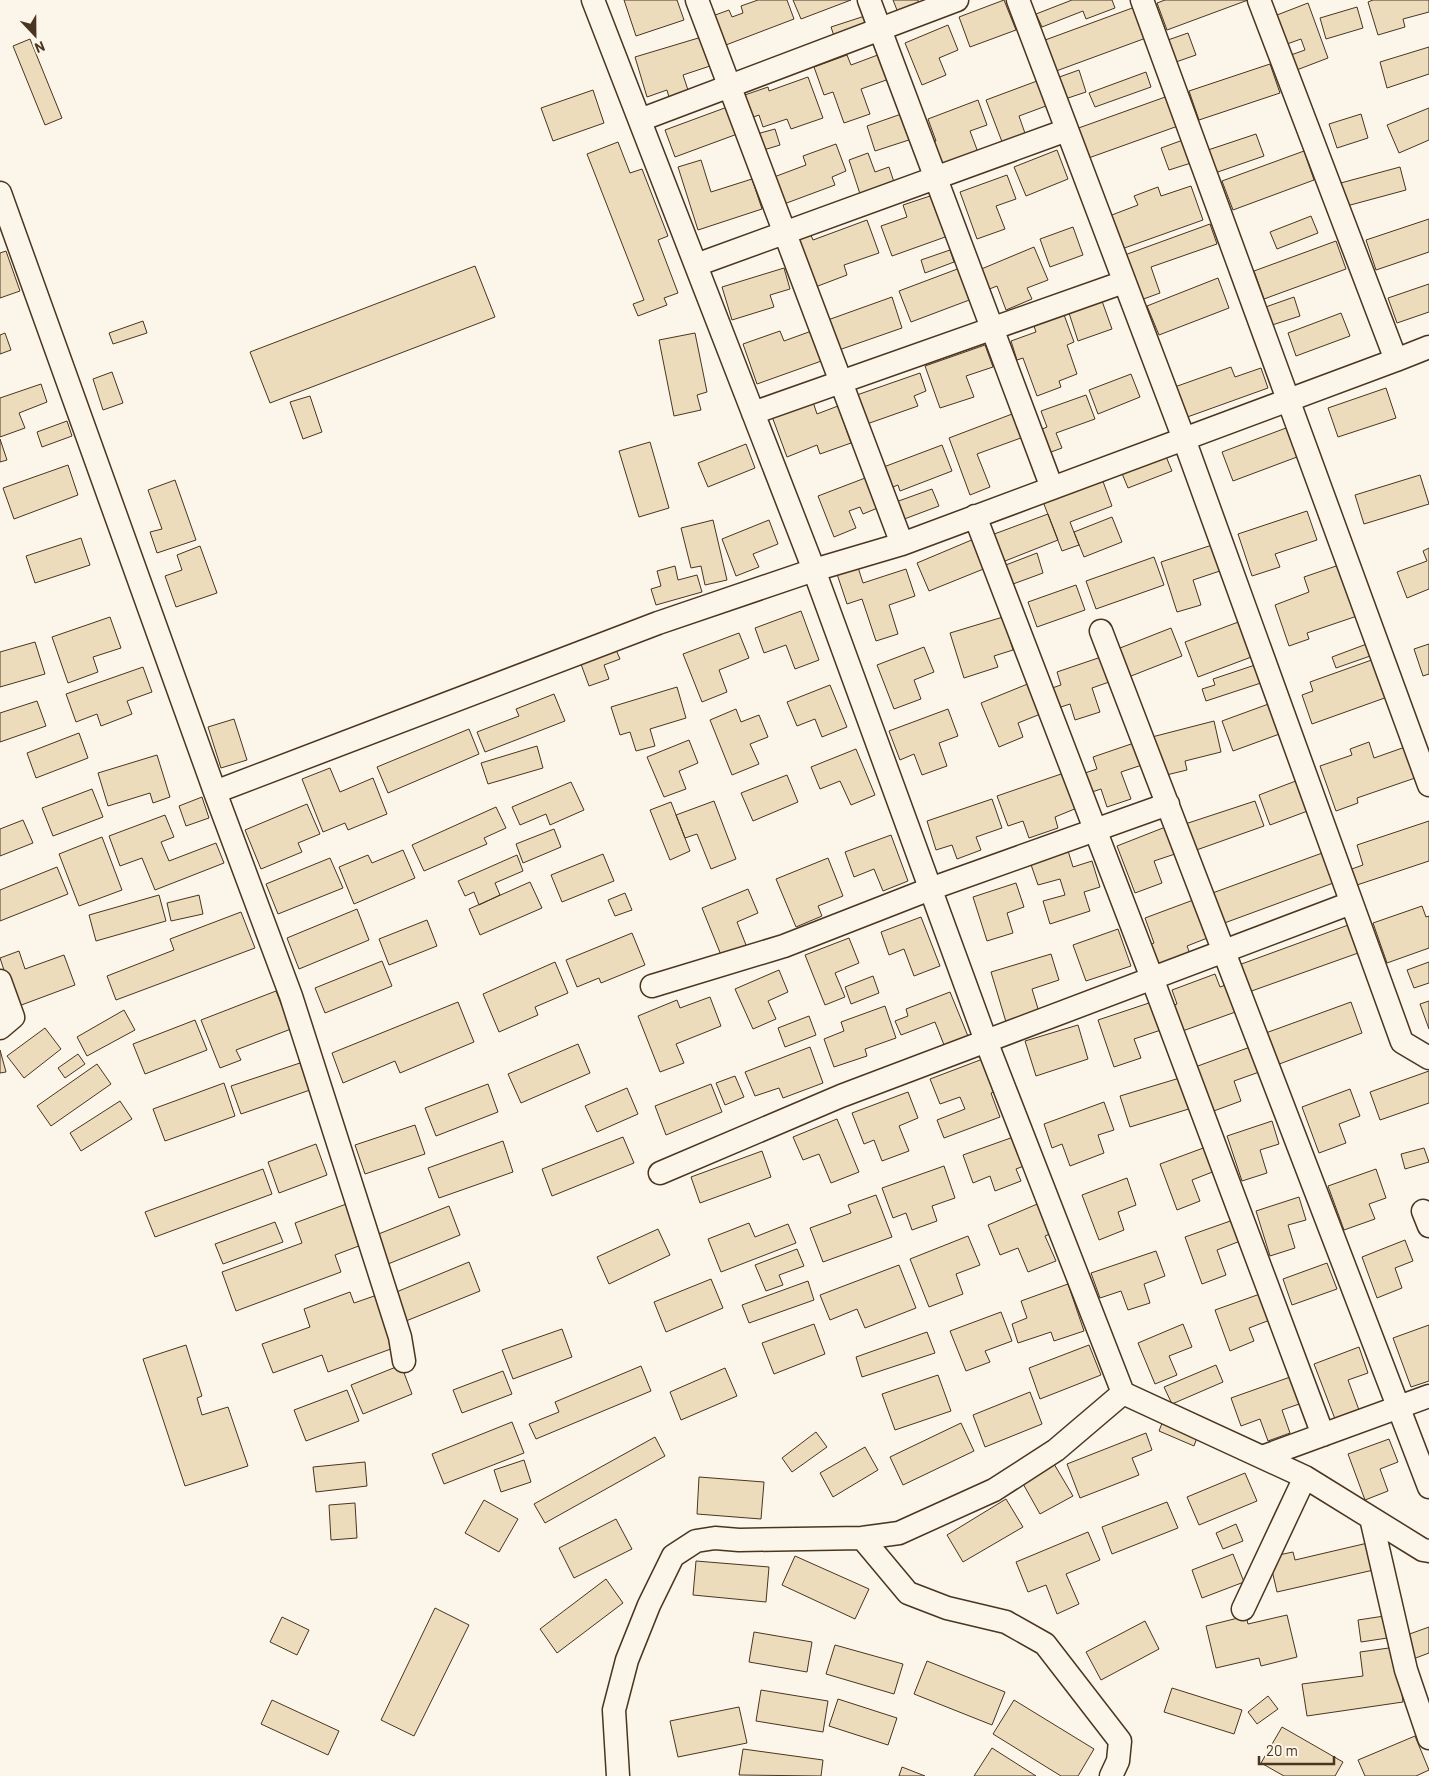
<svg xmlns="http://www.w3.org/2000/svg" width="1429" height="1776" viewBox="0 0 1429 1776" font-family="Barlow,sans-serif">
  <rect width="100%" height="100%" fill="#fbf6e9"/>
  <!-- building -->
  <path fill="#ecdcbc" stroke="#4a3520" d="M624,0H677L684,20L636,36Z
    M758,0H787L794,19L718,48L707,18L729,10L732,17L743,13L741,6Z
    M793,0H851L801,19Z
    M893,0H918L920,7L899,15Z
    M1004,0L1016,30L970,47L959,17Z
    M1072,0H1112L1115,8L1086,19L1083,11L1042,27L1036,14Z
    M1165,0H1248L1167,30L1157,3Z
    M1373,0H1429V12L1403,19L1405,27L1378,35L1368,2Z
    M1308,3L1328,58L1294,71L1288,56L1305,50L1301,39L1287,44L1277,15Z
    M1135,7L1146,38L1048,74L1037,43Z
    M1357,7L1363,28L1326,39L1320,18Z
    M871,14L875,26L835,39L831,27Z
    M948,25L958,50L939,58L946,75L922,85L905,43Z
    M1188,33L1196,55L1173,63L1165,41Z
    M705,36L713,65L683,75L690,96L670,101L667,90L647,97L635,57Z
    M30,39L62,118L45,125L13,46Z
    M1429,47V74L1387,88L1380,62Z
    M883,53L892,78L861,89L870,114L844,123L833,92L824,95L814,67L847,55L851,65Z
    M1270,64L1280,93L1199,120L1189,91Z
    M1079,70L1086,92L1059,101L1051,80Z
    M1146,72L1151,87L1095,107L1089,93Z
    M808,77L823,118L791,129L787,119L763,127L759,115L748,119L739,97L768,87L769,91Z
    M1037,81L1046,106L1019,116L1027,139L1004,147L986,100Z
    M593,90L604,123L553,141L541,108Z
    M1168,96L1178,126L1083,160L1073,130Z
    M978,100L987,125L970,131L979,155L936,171L926,145L936,141L928,119Z
    M730,106L740,133L675,157L665,130Z
    M1429,108V140L1399,153L1387,125Z
    M907,112L915,138L875,151L867,126Z
    M1361,114L1368,138L1337,148L1329,124Z
    M775,129L780,145L757,152L753,135Z
    M1256,134L1264,156L1212,174L1205,151Z
    M1183,140L1191,163L1169,170L1161,148Z
    M618,142L630,173L642,169L668,236L658,240L678,293L664,298L667,305L638,316L633,304L644,300L587,154Z
    M836,144L846,171L832,177L835,185L784,204L774,177L806,165L803,156Z
    M1057,150L1068,179L1026,196L1014,167Z
    M1304,151L1314,180L1233,210L1222,181Z
    M868,153L875,172L889,167L895,185L861,197L849,160Z
    M701,160L711,192L752,179L762,209L698,230L678,167Z
    M1400,167L1406,190L1343,207L1337,184Z
    M1007,175L1016,199L996,206L1005,229L977,239L960,192Z
    M1191,186L1203,220L1116,251L1104,218L1138,205L1134,196L1158,187L1161,196Z
    M933,195L948,236L892,256L881,226L907,217L903,205Z
    M1311,216L1318,233L1277,249L1270,232Z
    M1429,219V252L1376,270L1366,240Z
    M867,220L879,253L844,265L847,275L810,289L791,234L808,228L813,240Z
    M1210,224L1217,244L1151,267L1160,293L1138,301L1122,256Z
    M1073,227L1083,255L1050,267L1040,239Z
    M1336,241L1346,269L1264,299L1254,271Z
    M1034,247L1048,280L1027,288L1032,299L1006,310L997,286L987,290L979,270Z
    M950,250L954,262L925,273L921,260Z
    M6,251L20,291L0,298V253Z
    M475,266L495,317L270,403L250,352Z
    M784,268L790,289L770,295L774,307L732,320L722,287Z
    M960,268L972,299L911,322L899,291Z
    M1218,278L1229,308L1159,335L1147,306Z
    M1429,284V312L1397,323L1388,298Z
    M892,297L902,328L836,351L825,321Z
    M1294,297L1300,316L1266,327L1260,309Z
    M1102,301L1112,329L1078,341L1069,313Z
    M1063,312L1074,342L1067,345L1077,374L1059,381L1061,387L1037,396L1023,358L1017,360L1011,341L1036,332L1033,323Z
    M1341,313L1350,336L1296,356L1288,333Z
    M143,321L147,333L113,344L109,333Z
    M817,329L827,359L757,384L743,344L780,331L784,341Z
    M5,333L11,350L0,354V335Z
    M695,333L707,392L697,395L701,410L674,416L659,340Z
    M985,345L993,367L966,376L974,397L940,408L925,366Z
    M1231,367L1235,377L1261,368L1268,388L1179,420L1169,389Z
    M112,372L123,403L103,410L93,379Z
    M920,373L926,391L914,396L918,406L864,425L854,396Z
    M1131,374L1140,397L1098,414L1089,390Z
    M41,384L47,402L19,413L25,428L0,437V398Z
    M1386,388L1396,418L1338,437L1328,408Z
    M1086,395L1095,419L1056,433L1062,448L1043,455L1035,432L1047,427L1041,411Z
    M310,396L322,432L303,439L290,402Z
    M811,396L817,414L838,406L851,443L820,454L817,445L787,457L770,411Z
    M1020,411L1029,435L977,454L990,487L970,495L949,438Z
    M67,421L72,436L42,447L37,432Z
    M1286,428L1297,457L1233,481L1222,452Z
    M0,439L7,460L0,462Z
    M650,442L669,508L639,517L619,451Z
    M746,444L755,468L708,487L698,463Z
    M942,445L952,471L900,491L898,485L888,489L881,468Z
    M1165,454L1172,471L1128,488L1121,471Z
    M68,465L78,495L14,519L3,488Z
    M873,475L885,505L863,514L860,507L849,511L856,528L834,537L818,496Z
    M1420,475L1429,504L1364,524L1355,495Z
    M1101,476L1112,506L1070,522L1079,545L1062,551L1042,499Z
    M175,480L196,540L157,553L150,532L162,529L148,490Z
    M932,489L939,506L899,521L893,503Z
    M1307,511L1317,540L1275,554L1280,567L1252,576L1238,534Z
    M1048,514L1058,540L1000,563L989,536Z
    M1112,517L1122,542L1084,557L1074,532Z
    M713,520L727,580L705,585L701,566L691,568L681,528Z
    M769,520L778,544L753,554L759,567L736,576L722,539Z
    M81,538L90,565L35,583L26,556Z
    M974,539L986,568L929,591L917,563Z
    M1212,545L1220,571L1193,580L1201,605L1177,612L1161,562Z
    M200,546L217,593L176,607L165,576L182,570L177,555Z
    M1429,548V589L1407,598L1397,572L1427,561L1423,551Z
    M1037,553L1043,573L1005,587L998,568Z
    M1154,557L1164,585L1096,609L1086,581Z
    M856,561L863,583L906,569L915,596L889,605L898,634L876,641L862,599L847,604L835,568Z
    M1345,563L1363,614L1307,633L1309,639L1289,646L1275,605L1309,592L1304,577Z
    M675,566L678,580L697,575L702,592L656,605L651,589L661,586L657,571Z
    M1076,585L1085,610L1037,627L1028,602Z
    M801,611L819,660L795,669L786,645L764,653L755,628Z
    M110,617L121,648L93,657L98,672L68,683L52,637Z
    M1003,617L1013,650L994,656L998,667L964,678L950,633Z
    M1241,621L1254,656L1198,677L1185,642Z
    M1171,628L1182,656L1126,678L1115,650Z
    M739,633L749,658L719,670L727,692L702,702L683,654Z
    M35,642L45,674L0,687V652Z
    M1372,642L1376,654L1336,668L1332,657Z
    M613,643L620,659L604,665L609,679L589,686L578,656Z
    M1429,644V674L1423,676L1414,649Z
    M924,647L934,672L914,680L921,699L894,709L877,665Z
    M1104,656L1112,681L1092,688L1100,712L1075,720L1070,704L1055,709L1049,689L1061,685L1057,672Z
    M1380,657L1393,695L1312,724L1302,695L1313,691L1310,682Z
    M1261,663L1267,681L1206,701L1202,689L1215,685L1213,679Z
    M143,667L152,692L127,701L132,714L101,726L97,714L76,722L66,694Z
    M1030,683L1043,713L1018,723L1023,737L999,747L981,703Z
    M830,685L847,727L822,737L815,719L797,726L787,702Z
    M677,687L686,718L650,729L655,746L636,751L630,732L620,735L611,707Z
    M554,694L565,721L485,752L477,732L519,716L516,709Z
    M37,701L46,726L0,742V713Z
    M1274,702L1285,732L1233,751L1222,721Z
    M736,709L741,722L759,715L768,737L750,744L759,764L732,775L710,720Z
    M948,709L958,736L939,743L947,766L922,775L914,754L900,760L889,731Z
    M234,719L247,760L221,768L208,727Z
    M1214,721L1221,752L1185,761L1187,770L1158,777L1148,738Z
    M469,729L479,754L388,793L377,767Z
    M79,733L88,758L36,778L27,753Z
    M689,740L698,763L679,771L686,789L664,797L647,757Z
    M1137,742L1145,764L1121,772L1131,799L1107,807L1101,789L1089,793L1082,774L1097,769L1093,757Z
    M1369,742L1374,758L1408,746L1418,777L1357,798L1358,803L1336,811L1320,766L1352,755L1350,749Z
    M537,746L543,768L488,784L481,763Z
    M856,749L875,795L851,805L840,781L820,789L811,767Z
    M157,755L170,797L153,803L150,793L108,806L98,773Z
    M330,768L340,792L373,778L387,814L348,830L345,823L323,832L302,779Z
    M1064,773L1077,808L1055,817L1058,828L1029,838L1023,821L1008,826L997,796Z
    M787,775L798,802L753,821L741,793Z
    M1301,779L1313,809L1270,825L1259,795Z
    M571,782L584,810L550,825L546,814L520,825L512,807Z
    M92,789L103,817L53,836L42,808Z
    M202,797L209,818L186,826L179,806Z
    M992,799L1002,828L976,837L981,850L957,859L952,845L936,850L927,821Z
    M714,801L736,859L711,869L697,834L685,838L676,815Z
    M1255,801L1264,826L1188,853L1179,826Z
    M671,802L690,851L670,860L650,810Z
    M307,804L320,834L298,843L302,852L261,869L245,830Z
    M496,807L506,828L484,838L487,844L424,871L412,845Z
    M165,815L174,837L161,842L169,861L216,843L224,863L155,890L142,858L120,866L109,836Z
    M23,820L33,843L0,856V829Z
    M1429,821V861L1354,886L1349,870L1363,865L1357,845Z
    M1168,826L1178,853L1154,861L1162,883L1135,893L1117,846Z
    M554,829L561,847L523,863L516,844Z
    M891,835L908,881L883,891L874,869L854,877L845,852Z
    M102,837L122,890L79,906L59,854Z
    M1065,841L1073,867L1092,861L1100,887L1084,892L1090,911L1050,924L1043,901L1065,895L1060,879L1038,885L1027,853Z
    M403,850L415,878L354,904L339,867L368,855L372,863Z
    M1325,852L1336,882L1219,925L1207,895Z
    M603,854L614,881L562,902L551,875Z
    M517,855L523,871L495,883L500,895L479,905L474,892L465,896L458,881Z
    M330,858L343,888L278,914L266,884Z
    M828,858L843,896L818,906L822,916L796,927L776,879Z
    M57,867L68,894L0,921V890Z
    M530,882L542,908L480,935L469,909Z
    M1016,883L1024,907L1007,913L1013,933L987,941L973,897Z
    M748,889L758,913L737,922L746,945L721,955L702,908Z
    M625,893L632,910L615,916L608,900Z
    M159,895L166,921L96,941L89,915Z
    M199,895L203,914L171,921L167,903Z
    M1196,899L1210,937L1187,946L1190,954L1152,968L1144,947L1154,943L1145,918Z
    M1422,906L1426,917L1429,916V948L1387,963L1373,923Z
    M357,909L369,940L299,969L287,938Z
    M241,912L255,948L116,1000L107,976L174,950L170,939Z
    M921,917L940,966L914,976L904,949L889,955L881,932Z
    M427,920L437,946L389,965L379,939Z
    M1351,924L1361,952L1246,993L1236,966Z
    M1118,929L1131,966L1086,981L1073,945Z
    M632,933L645,965L601,983L599,978L577,987L566,960Z
    M849,938L859,963L835,973L845,997L825,1005L805,955Z
    M19,951L25,969L64,955L75,985L16,1007L0,958Z
    M1051,954L1059,980L1032,989L1039,1012L1006,1022L991,972Z
    M382,961L392,986L325,1013L315,988Z
    M555,962L568,993L535,1007L538,1015L499,1032L483,994Z
    M1429,962V983L1414,988L1407,970Z
    M779,970L788,992L768,1001L776,1019L753,1029L735,989Z
    M1215,974L1220,987L1231,983L1241,1010L1177,1033L1168,1007L1177,1004L1172,990Z
    M873,976L879,993L851,1004L845,987Z
    M276,991L291,1029L236,1050L241,1060L220,1068L201,1020Z
    M950,992L970,1041L946,1050L935,1022L901,1035L895,1021L908,1016L906,1009Z
    M710,997L721,1026L676,1044L684,1063L660,1072L638,1016L677,1000L680,1008Z
    M1155,1001L1164,1029L1134,1039L1141,1058L1114,1067L1098,1020Z
    M1429,1001V1029L1420,1004Z
    M458,1002L474,1042L400,1073L395,1061L343,1083L332,1053Z
    M1351,1002L1362,1033L1274,1066L1263,1034Z
    M885,1006L896,1038L865,1049L867,1056L834,1067L824,1039L844,1031L841,1022Z
    M124,1010L135,1030L87,1056L77,1037Z
    M809,1016L816,1035L785,1047L778,1028Z
    M195,1020L207,1050L145,1074L133,1044Z
    M1078,1025L1088,1059L1036,1076L1025,1041Z
    M45,1028L61,1049L24,1078L7,1056Z
    M578,1044L590,1073L521,1103L508,1074Z
    M1253,1046L1262,1071L1234,1081L1241,1101L1211,1112L1195,1067Z
    M810,1047L823,1083L783,1098L779,1088L755,1096L745,1072Z
    M0,1050L6,1072L0,1073Z
    M78,1054L85,1064L65,1078L58,1068Z
    M988,1057L1001,1089L991,1093L1000,1117L944,1138L937,1120L965,1109L960,1097L940,1104L930,1079Z
    M300,1063L310,1090L241,1114L231,1086Z
    M97,1064L111,1084L51,1126L37,1106Z
    M1429,1071V1103L1380,1120L1370,1092Z
    M735,1076L744,1097L725,1105L716,1083Z
    M1183,1077L1192,1108L1130,1127L1120,1096Z
    M224,1083L235,1116L165,1141L153,1109Z
    M488,1084L498,1112L436,1136L425,1108Z
    M711,1084L722,1112L666,1135L655,1106Z
    M627,1088L638,1114L597,1132L585,1106Z
    M1350,1089L1360,1116L1339,1124L1346,1143L1319,1153L1302,1107Z
    M908,1092L918,1118L899,1126L909,1151L882,1161L874,1140L864,1144L852,1113Z
    M120,1101L132,1119L81,1151L70,1133Z
    M1104,1102L1114,1130L1098,1135L1104,1153L1070,1166L1062,1144L1052,1148L1044,1124Z
    M837,1119L859,1172L831,1183L819,1154L803,1160L793,1137Z
    M1272,1121L1279,1144L1260,1150L1267,1173L1242,1181L1227,1136Z
    M415,1125L425,1154L365,1174L355,1145Z
    M1019,1135L1029,1164L1016,1169L1021,1181L995,1191L990,1176L973,1183L963,1155Z
    M623,1137L634,1163L552,1196L542,1169Z
    M503,1141L513,1172L439,1198L428,1168Z
    M316,1144L327,1175L279,1193L268,1162Z
    M1206,1147L1215,1171L1192,1180L1200,1201L1177,1210L1160,1164Z
    M1424,1148L1429,1162L1405,1169L1401,1154Z
    M762,1151L771,1177L700,1203L691,1177Z
    M944,1166L955,1198L932,1206L937,1221L912,1230L906,1213L893,1218L882,1188Z
    M263,1169L272,1194L155,1237L145,1212Z
    M1376,1169L1386,1198L1369,1204L1375,1219L1344,1230L1328,1186Z
    M1127,1178L1136,1205L1118,1212L1124,1230L1099,1240L1082,1195Z
    M876,1195L892,1237L823,1262L810,1228L851,1213L848,1205Z
    M1299,1197L1306,1220L1288,1225L1295,1248L1270,1256L1256,1211Z
    M1042,1202L1055,1232L1045,1236L1056,1261L1028,1272L1018,1248L1000,1255L988,1225Z
    M349,1203L364,1244L335,1255L341,1272L236,1311L222,1272L302,1243L295,1223Z
    M449,1206L460,1235L388,1264L376,1235Z
    M1236,1219L1243,1240L1217,1250L1226,1275L1202,1284L1185,1237Z
    M275,1222L283,1242L223,1264L215,1244Z
    M749,1223L755,1237L788,1224L796,1243L721,1272L708,1239Z
    M658,1229L670,1255L609,1284L597,1257Z
    M968,1236L980,1265L956,1274L963,1294L929,1307L910,1259Z
    M1405,1240L1413,1261L1395,1268L1402,1288L1377,1298L1362,1257Z
    M797,1249L804,1266L779,1275L783,1285L766,1291L755,1265Z
    M1156,1251L1165,1276L1144,1284L1150,1303L1128,1310L1121,1291L1100,1298L1091,1273Z
    M469,1262L480,1291L406,1321L394,1293Z
    M1327,1263L1337,1289L1292,1305L1283,1279Z
    M899,1265L916,1308L865,1328L857,1309L830,1320L820,1295Z
    M711,1279L723,1308L666,1332L654,1302Z
    M808,1281L814,1300L749,1323L742,1305Z
    M1068,1284L1084,1331L1054,1341L1051,1332L1018,1343L1012,1324L1027,1318L1021,1301Z
    M350,1292L354,1303L380,1294L399,1346L328,1372L322,1355L273,1373L262,1344L310,1327L304,1309Z
    M1260,1294L1270,1320L1249,1328L1254,1341L1230,1351L1215,1310Z
    M1001,1312L1012,1341L985,1351L990,1362L966,1371L950,1331Z
    M814,1324L825,1354L774,1374L762,1343Z
    M1183,1324L1192,1347L1169,1356L1177,1375L1155,1384L1138,1343Z
    M1429,1325V1381L1411,1387L1393,1338Z
    M562,1329L572,1357L513,1379L502,1350Z
    M927,1332L935,1353L862,1377L856,1357Z
    M186,1345L202,1396L197,1398L202,1415L228,1407L248,1466L185,1486L143,1359Z
    M1089,1345L1101,1375L1040,1399L1029,1368Z
    M1359,1347L1368,1373L1348,1380L1359,1410L1335,1419L1314,1364Z
    M401,1365L412,1394L363,1414L351,1385Z
    M1216,1365L1223,1382L1172,1404L1164,1387Z
    M641,1366L651,1391L536,1439L529,1424L559,1412L555,1402Z
    M725,1368L737,1396L681,1420L670,1392Z
    M503,1371L512,1394L462,1413L453,1390Z
    M938,1375L951,1411L895,1430L882,1394Z
    M1293,1376L1302,1403L1282,1410L1290,1433L1268,1441L1260,1419L1241,1426L1231,1398Z
    M347,1390L359,1421L306,1441L294,1410Z
    M1030,1392L1042,1424L985,1447L973,1415Z
    M1164,1418L1199,1432L1194,1446L1159,1431Z
    M512,1422L524,1453L444,1484L432,1454Z
    M961,1423L974,1451L903,1485L890,1457Z
    M816,1432L827,1447L792,1472L782,1458Z
    M1146,1433L1152,1450L1132,1458L1139,1475L1080,1498L1067,1464Z
    M655,1437L665,1456L545,1523L534,1504Z
    M1389,1439L1398,1462L1380,1469L1388,1491L1365,1500L1348,1454Z
    M865,1447L878,1470L833,1497L820,1473Z
    M524,1460L531,1482L501,1492L494,1470Z
    M365,1462L367,1486L316,1492L313,1467Z
    M1054,1464L1073,1496L1040,1514L1022,1482Z
    M1245,1473L1257,1501L1199,1525L1187,1497Z
    M699,1477L764,1482L761,1519L697,1514Z
    M1006,1499L1023,1527L963,1562L947,1535Z
    M484,1500L518,1519L499,1552L465,1533Z
    M1167,1502L1178,1528L1112,1554L1102,1527Z
    M355,1503L357,1538L331,1540L329,1505Z
    M616,1519L632,1549L574,1578L559,1548Z
    M1236,1524L1243,1541L1223,1549L1216,1533Z
    M1088,1532L1100,1560L1066,1574L1079,1604L1057,1614L1046,1585L1028,1592L1016,1562Z
    M1372,1542L1378,1569L1277,1592L1269,1557L1293,1552L1295,1560Z
    M1233,1554L1244,1582L1202,1598L1192,1570Z
    M795,1556L869,1589L855,1619L782,1585Z
    M696,1561L769,1567L766,1602L693,1595Z
    M606,1579L623,1603L557,1653L540,1629Z
    M435,1608L469,1625L414,1736L381,1720Z
    M1287,1615L1297,1657L1261,1666L1259,1658L1216,1668L1206,1626L1246,1616L1248,1624Z
    M1391,1615L1394,1637L1361,1642L1358,1620Z
    M282,1617L309,1630L297,1655L270,1642Z
    M1145,1621L1159,1649L1101,1680L1086,1652Z
    M1429,1627V1653L1413,1659L1404,1636Z
    M754,1632L812,1642L807,1672L749,1662Z
    M835,1645L903,1664L894,1694L826,1674Z
    M1396,1647L1403,1702L1307,1716L1302,1684L1363,1676L1360,1652Z
    M927,1661L1005,1692L992,1725L914,1694Z
    M1172,1688L1242,1710L1234,1734L1164,1712Z
    M761,1690L828,1701L823,1732L756,1721Z
    M1268,1696L1278,1709L1257,1724L1248,1712Z
    M838,1699L897,1718L888,1745L829,1726Z
    M272,1700L339,1731L328,1755L261,1724Z
    M1014,1700L1094,1749L1078,1776H1061L993,1734Z
    M739,1707L747,1743L678,1757L670,1721Z
    M1282,1727L1343,1762L1335,1776H1284L1261,1763Z
    M1415,1736L1429,1770L1416,1776H1365L1358,1760Z
    M992,1748L1036,1776H974Z
    M743,1749L823,1760L821,1776L739,1775Z
    M902,1767L925,1776H899Z"/>
  <g fill="none" stroke-linecap="round" stroke-linejoin="round">
    <defs>
      <path id="street" d="M593,0L814,570L986,1041L1123,1393L1305,1477L1423,1550L1429,1551
        M697,0L902,544
        M869,0L1052,488
        M1018,0L1184,439L1402,1042L1429,1058
        M1142,0L1429,785
        M640,120L957,0
        M0,193L215,792L291,996L400,1337L404,1361
        M696,265L1067,130
        M1396,360L1429,347
        M753,413L1124,282
        M975,516L1152,978L1323,1435
        M1101,631L1429,1487
        M215,792L658,623L814,570L902,544L1396,360L1259,0
        M0,981L13,1017L0,1028
        M652,986L784,946L930,889L1168,804
        M660,1173L841,1096L1351,903
        M1423,1211L1429,1226
        M1262,1457L1429,1396
        M1371,1518L1406,1670L1429,1738
        M862,1538L908,1593L947,1608L1006,1622L1045,1644L1120,1741L1118,1761L1111,1776
        M1243,1609L1305,1477
        M618,1776L614,1710L627,1660L649,1605L673,1556L696,1541L715,1538L739,1540L862,1538L899,1533L994,1490L1056,1450L1123,1393"/>
    </defs>
    <!-- street casing -->
    <use href="#street" stroke="#4a3520" stroke-width="25"/>
    <!-- street -->
    <use href="#street" stroke="#fbf6e9" stroke-width="22"/>
  </g>
  <!-- north arrow -->
  <g transform="translate(35 35) rotate(158)" stroke="#fbf6e9" stroke-width="4" paint-order="stroke">
  <path d="M0-4L9 19L0 12L-9 19Z" fill="#4a3520"/>
  <text y="-8" font-size="14" font-weight="bold" text-anchor="middle" fill="#4a3520">N</text>
  </g>
  <!-- scale -->
  <path d="M1259 1756v8h75v-8" fill="none" stroke="#4a3520" stroke-width="2.5"/>
  <text x="1266" y="1756" font-size="15" fill="#4a3520" stroke="#fbf6e9" stroke-width="4" paint-order="stroke">20 m</text>
</svg>
